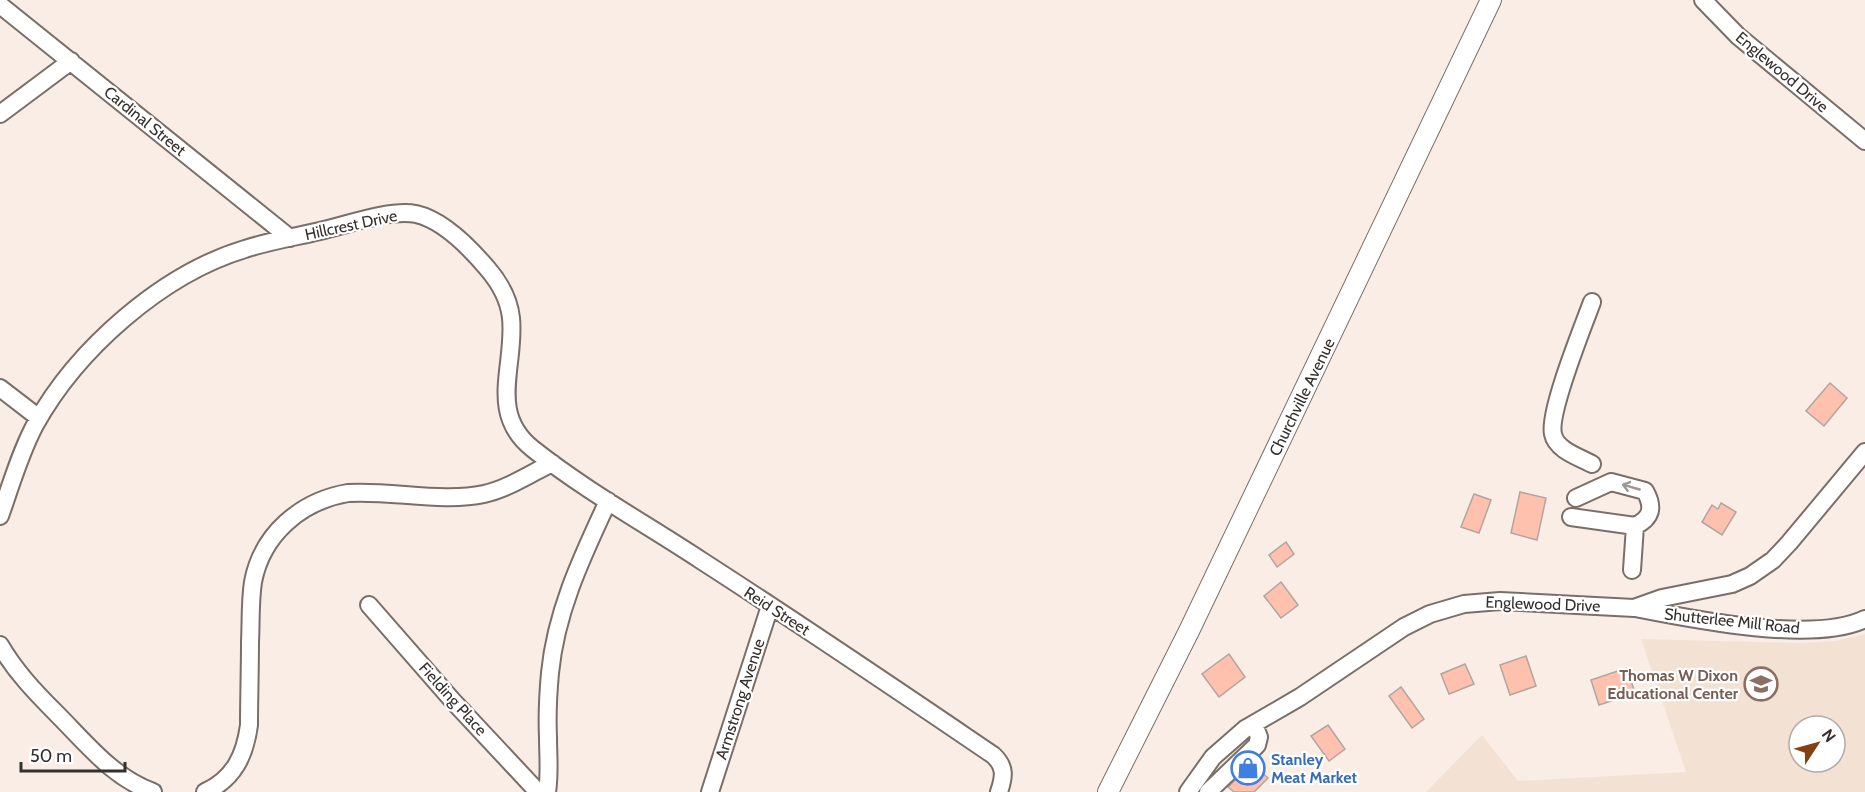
<svg xmlns="http://www.w3.org/2000/svg" width="1865" height="792" viewBox="0 0 1865 792" font-family="Cabin,sans-serif">
  <rect width="100%" height="100%" fill="#f9ede6"/>
  <!-- built -->
  <path fill="#f3e1d4" fill-rule="evenodd" d="M1865,634V792H1426L1482,735L1518,781L1686,772L1641,639L1801,643L1835,641ZM1799,726H1835V762H1799Z"/>
  <!-- building -->
  <path fill="#fec1ae" stroke="#b2a5a1" stroke-width="1.5" d="M1830,383L1847,398L1824,426L1806,411Z
    M1520,492L1546,498L1537,540L1511,533Z
    M1474,494L1491,500L1479,533L1461,527Z
    M1721,503L1736,512L1722,535L1702,522L1712,505L1718,509Z
    M1286,542L1294,554L1277,567L1269,555Z
    M1281,582L1298,605L1281,618L1264,596Z
    M1229,654L1245,677L1219,697L1202,674Z
    M1526,656L1536,686L1510,695L1500,665Z
    M1465,664L1474,684L1449,694L1441,674Z
    M1627,668L1635,693L1599,705L1591,680Z
    M1401,687L1424,719L1412,728L1389,696Z
    M1328,725L1345,749L1329,761L1311,736Z
    M1252,764L1268,778L1254,792H1234L1228,787Z"/>
  <g fill="none" stroke-linecap="round" stroke-linejoin="round">
    <defs>
      <path id="minor" d="M1703,0L1738,36L1865,141
        M0,5L290,238
        M0,114L71,61
        M0,388L39,418
        M1592,464C1579,457 1556,450 1553,434C1548,412 1583,327 1592,302
        M0,516C11,485 20,453 35,425C77,349 162,274 245,249C269,241 295,237 320,231C347,225 389,209 416,214C443,220 470,248 487,268C500,283 509,299 511,318C516,365 487,413 533,449C586,491 646,524 702,561C800,624 897,690 993,755C1006,767 1004,777 999,792
        M1571,517L1635,526C1652,518 1654,507 1645,491L1611,482L1576,498
        M1632,570L1635,526
        M369,605L452,700L538,792
        M1635,608C1691,619 1814,644 1865,619
        M0,645C15,671 35,692 56,713C86,743 112,777 153,792
        M205,792C234,779 245,755 249,725C249,697 250,670 250,642C251,622 250,601 253,582C262,534 301,501 348,493C390,490 443,503 484,494C507,489 530,474 552,463
        M547,792C550,773 548,756 548,737C547,716 548,695 550,673C556,611 582,557 608,501
        M710,792L770,606
        M1188,792L1213,757L1245,729L1300,697L1404,627L1430,614L1464,604L1500,601L1634,608L1662,598L1732,584L1750,576L1773,560L1789,543L1865,452
        M1208,792L1257,745L1259,737L1254,724"/>
      <path id="major" d="M1108,792L1189,631L1491,0"/>
    </defs>
    <!-- minor casing -->
    <use href="#minor" stroke="#796f69" stroke-width="20"/>
    <!-- major casing -->
    <use href="#major" stroke="#796f69" stroke-width="22"/>
    <!-- minor -->
    <use href="#minor" stroke="#fff" stroke-width="16"/>
    <!-- major -->
    <use href="#major" stroke="#fff" stroke-width="20"/>
  </g>
  <!-- one-way arrows -->
  <defs><path id="oneway-shaft" d="M-6 0H5M1.5-3L5.5 0L1.5 3" fill="none" stroke-width="1.6" stroke-linecap="round" stroke-linejoin="round" transform="scale(1.5)"/></defs>
  <use stroke="#9a9896" href="#oneway-shaft" transform="translate(1631 487) rotate(-164)"/>
  <!-- icons -->
  <defs>
    <symbol id="school-ring" viewBox="-11 -11 22 22"><circle r="9.5" fill="#fff" stroke="#8d6e63" stroke-width="1.5"/><path d="M0-5L7-2L0 1L-7-2ZM-4 1L0 2.5L4 1V4Q0 6-4 4Z" fill="#8d6e63"/></symbol>
    <symbol id="shop-ring" viewBox="-11 -11 22 22"><circle r="9.5" fill="#fff" stroke="#3f7fe0" stroke-width="1.5"/><path d="M-5-2.5h2.3a2.7 3.5 0 0 1 5.4 0H5L5.5 6h-11ZM-1.5-2.5h3a1.5 2.3 0 0 0-3 0Z" fill="#3f7fe0"/></symbol>
  </defs>
  <g fill-rule="evenodd">
    <use href="#school-ring" x="1742" y="665" width="38" height="38"/>
    <use href="#shop-ring" x="1229" y="749" width="38" height="38"/>
  </g>
  <g text-anchor="middle" dominant-baseline="central" stroke-width="4.5" stroke-linejoin="round" paint-order="stroke">
    <!-- street labels -->
    <g font-size="16" fill="#35302d" stroke="#fff">
      <text transform="translate(1782 72) rotate(40)">Englewood Drive</text>
      <text transform="translate(145 121) rotate(39)">Cardinal Street</text>
      <text transform="translate(351 225) rotate(-12)">Hillcrest Drive</text>
      <text transform="translate(1302 397) rotate(-64)">Churchville Avenue</text>
      <text transform="translate(1543 604) rotate(2)">Englewood Drive</text>
      <text transform="translate(777 611) rotate(33)">Reid Street</text>
      <text transform="translate(1732 621) rotate(6)">Shutterlee Mill Road</text>
      <text transform="translate(453 699) rotate(48)">Fielding Place</text>
      <text transform="translate(740 699) rotate(-72)">Armstrong Avenue</text>
    </g>
    <!-- education labels -->
    <g font-size="16" font-weight="bold" fill="#785e54" stroke="#fff" text-anchor="end">
      <text x="1738" y="675">Thomas W Dixon<tspan x="1738" dy="18">Educational Center</tspan></text>
    </g>
    <!-- shop labels -->
    <g font-size="16" font-weight="bold" fill="#366cbe" stroke="#fff" text-anchor="start">
      <text x="1271" y="759">Stanley<tspan x="1271" dy="18">Meat Market</tspan></text>
    </g>
  </g>
  <!-- north arrow -->
  <g transform="translate(1817 744) rotate(54)"><circle r="28" fill="#ffffff" stroke="#aeacab" stroke-width="1.5"/>
  <path d="M0-4.5L10 22L0 15L-10 22Z" fill="#834012"/>
  <text y="-9" font-size="16" font-weight="bold" text-anchor="middle" fill="#35302d">N</text>
  </g>
  <!-- scale -->
  <path d="M21 762v9h104v-9" fill="none" stroke="#35302d" stroke-width="3"/>
  <text x="30" y="762" font-size="18" fill="#35302d" stroke="#ffffff" stroke-width="4.5" paint-order="stroke">50 m</text>
</svg>
